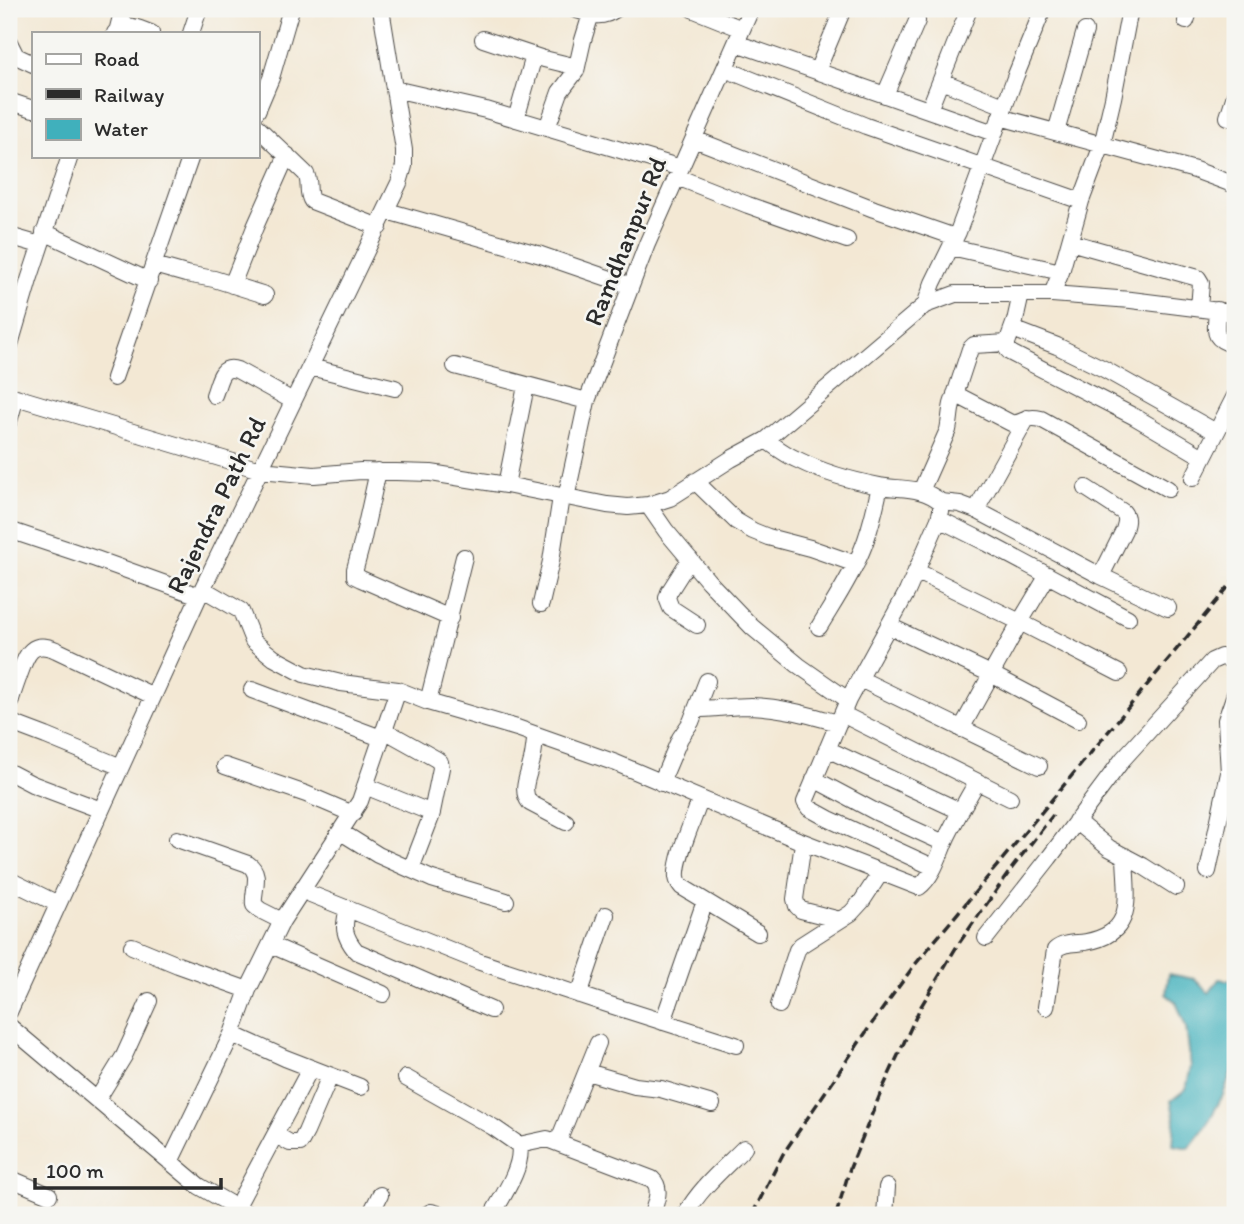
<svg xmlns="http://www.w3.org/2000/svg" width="1244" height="1224" viewBox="0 0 1244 1224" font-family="Itim,sans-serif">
  <rect width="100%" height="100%" fill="#f6f6f2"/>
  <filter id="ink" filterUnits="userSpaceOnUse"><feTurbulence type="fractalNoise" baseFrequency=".0143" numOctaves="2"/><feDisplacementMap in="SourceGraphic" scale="14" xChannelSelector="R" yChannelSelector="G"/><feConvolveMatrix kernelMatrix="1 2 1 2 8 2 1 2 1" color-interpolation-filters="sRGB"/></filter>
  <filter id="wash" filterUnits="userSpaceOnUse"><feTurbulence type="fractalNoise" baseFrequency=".00686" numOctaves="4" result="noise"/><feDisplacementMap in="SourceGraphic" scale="28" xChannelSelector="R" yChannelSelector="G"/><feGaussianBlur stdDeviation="1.57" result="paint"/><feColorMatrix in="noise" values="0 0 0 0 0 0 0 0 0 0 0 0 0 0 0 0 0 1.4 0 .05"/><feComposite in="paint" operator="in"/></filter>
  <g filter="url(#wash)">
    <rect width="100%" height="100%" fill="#f3e8d4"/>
    <!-- water -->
    <path fill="#40b0bc" stroke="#366e74" stroke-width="2" d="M1169,974L1194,979L1209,993L1219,979L1235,981V1061L1223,1095L1206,1126L1189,1148L1173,1145L1175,1121L1171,1101L1186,1089L1191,1067L1186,1027L1176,1002L1166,994Z"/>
  </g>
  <g filter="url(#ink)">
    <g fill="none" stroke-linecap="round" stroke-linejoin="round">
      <defs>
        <path id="minor" d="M574,9C591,14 600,20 616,9
          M692,9L742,29
          M1186,21L1190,9
          M118,28L123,9
          M115,33C123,20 139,29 151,33
          M191,33L199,9
          M483,39L544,59L577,67
          M9,42L16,56L33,64
          M736,43L994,133
          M725,69L866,126L1081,201
          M817,71L843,9
          M941,81L1004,106
          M394,89L486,110L681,168
          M885,95L917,21
          M9,101L33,109
          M929,110L969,9
          M257,111L271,78L291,9
          M1000,117L1195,170L1235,185
          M1228,117L1235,95
          M516,119L534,56
          M257,127L306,174C311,183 306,193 312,201L379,227
          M547,128L560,92L576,71L583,40L591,14
          M1056,132L1085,31
          M694,139L874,209L955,237
          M677,177L748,205L847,240
          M387,211L541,255L631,286
          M44,232L149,281
          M9,236L40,245
          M1070,242L1198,278L1201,283L1199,308
          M951,247L1061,272
          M154,265L186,274L214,279L265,295
          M232,285L255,227L287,155
          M1021,294L1015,321L1007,343V349L1011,353L1135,417L1203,457
          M1052,294L1061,272L1081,201L1102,145L1113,98L1130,9
          M925,305L933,283L958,232L1016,75L1043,9
          M1217,310C1216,332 1211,339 1235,345
          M1013,329L1057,346L1104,369L1216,432
          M9,348L29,280L70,156
          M455,366L587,401
          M310,367L395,388
          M114,378L191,156
          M955,394L1011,423C1024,425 1023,415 1041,419L1168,489
          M9,395L260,470L314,475L361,471L431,473L506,485L607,505L628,507L648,505L670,498L731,459L766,440L925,305L955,294H1052L1131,300L1235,313
          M214,395C219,383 220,364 237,370L293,401
          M9,421L16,397
          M766,440C776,447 786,455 798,460C822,472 853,481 880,486C902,490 922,486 941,502V511L939,519L907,592L848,700L805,802L809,808L829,819L933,867
          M378,471L362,543L355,569V576L361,579L450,618
          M1193,478L1235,396
          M695,481L736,521L753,531L768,537L810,548L856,564
          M506,485L526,386
          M1086,488L1123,512C1128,518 1126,523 1124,530L1101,576
          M921,491L948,430C950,421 950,413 952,404L970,349L974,345L1007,343
          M566,498L587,401L647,244L751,9
          M941,502L960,504L976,510L1101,576L1168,608
          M648,505L666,531L708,581L752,627L798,665L848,700
          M976,510L1027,418
          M939,519L987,543L1128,618
          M9,530L96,559L199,596
          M690,559L669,592L667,598L671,608L697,625
          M916,571L1020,622L1119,673
          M203,589L241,611L253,641L274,658L304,674L341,683L398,690L428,702L517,728L616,763L798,840L919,887C934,876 940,851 948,835C957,817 967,799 977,782
          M541,604L551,561L561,497
          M889,626L991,674L1078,720
          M819,627C834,602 851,577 862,550C871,529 875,508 880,486
          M860,679L1039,766
          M252,690L381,738
          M428,702L464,557
          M9,706C12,695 16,684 20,673C27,653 32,640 56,650L153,696
          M696,709C714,709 733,706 751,706C781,707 809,715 838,723
          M842,714L1010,798
          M9,722L46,736L121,767
          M961,729L1020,622L1048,575
          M384,730L436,759L440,762L441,768L431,817L411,869
          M536,735C534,744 534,755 531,764C528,777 520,791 530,803L566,822
          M827,749L960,811
          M225,766L306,794L353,814
          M9,772L32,784L101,810
          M814,779L876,812L944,843
          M661,783L680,738L691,722L707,681
          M365,786L432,813
          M700,800C694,819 675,859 677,877C678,883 679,883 682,887L758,933
          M1076,821L1109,848L1143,866L1176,887
          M341,832L378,855L432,879L506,901
          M177,839L248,864C263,874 252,890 254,905L260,910L282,921
          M803,843L795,899L797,906L801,910L840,920
          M1208,871L1229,773L1226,720L1235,694
          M9,880L58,904
          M303,891L480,962L607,1004L736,1045
          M348,908C343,927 343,935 356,951L491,1010
          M986,938L1049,858L1123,759L1212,661L1221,657L1235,659
          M271,945L383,994
          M132,946L178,965L248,990
          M579,995L606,915
          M779,1005L797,950L801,945L851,913L862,901L881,872
          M1046,1007L1055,950C1064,942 1075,944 1086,942C1137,933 1126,897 1125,856
          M9,1012L199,596L399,183L404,166V150L381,9
          M663,1022L705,901
          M9,1026L199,1186L249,1215
          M232,1034L285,1058L360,1087
          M587,1072L635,1086L661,1089L712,1104
          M406,1078L493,1127L519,1145C524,1166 502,1197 492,1215
          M97,1100L124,1056L149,1001
          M276,1135L290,1143H300L306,1132L330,1076
          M558,1142L598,1043
          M519,1145L547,1139L652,1179C663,1189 655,1203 652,1215
          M170,1162L232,1034L248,990L282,921L360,801L398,690
          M9,1178L49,1195
          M236,1208L310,1069
          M370,1215L380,1195
          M426,1215L431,1212L442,1215
          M685,1215C700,1188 723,1169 744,1148
          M885,1215L887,1187"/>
      </defs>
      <!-- minor casing -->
      <use href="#minor" stroke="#494744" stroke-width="18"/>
      <!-- minor -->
      <use href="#minor" stroke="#fff" stroke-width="16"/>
      <!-- rail -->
      <path stroke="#2b2b2b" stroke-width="3.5" stroke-dasharray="10 5" stroke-linecap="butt" d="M752,1215L783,1154L873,1022L913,967L1235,579
        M836,1215L850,1168L881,1092L920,1008L957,946L1012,868L1053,815"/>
    </g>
  </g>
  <g text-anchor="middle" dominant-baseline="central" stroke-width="5" stroke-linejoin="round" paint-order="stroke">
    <!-- street labels -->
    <g font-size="26" fill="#2b2b2b" stroke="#f6f6f2">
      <text transform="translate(625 241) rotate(-68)">Ramdhanpur Rd</text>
      <text transform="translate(216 505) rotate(-64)">Rajendra Path Rd</text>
    </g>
  </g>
  <!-- margin -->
  <rect width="1244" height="1224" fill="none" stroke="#f6f6f2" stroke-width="35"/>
  <!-- legend -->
  <rect x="32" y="32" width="228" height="126" fill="#f6f6f2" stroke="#a5a5a2" stroke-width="2"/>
  <rect x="46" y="54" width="35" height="10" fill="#ffffff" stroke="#a5a5a2" stroke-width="2"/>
  <text x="94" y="66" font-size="21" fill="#2b2b2b">Road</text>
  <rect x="46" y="89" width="35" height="10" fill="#2b2b2b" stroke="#a5a5a2" stroke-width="2"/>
  <text x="94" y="102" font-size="21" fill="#2b2b2b">Railway</text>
  <rect x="46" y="119" width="35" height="21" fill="#40b0bc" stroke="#a5a5a2" stroke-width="2"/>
  <text x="94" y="136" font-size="21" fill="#2b2b2b">Water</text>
  <!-- scale -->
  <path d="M35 1178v10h186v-10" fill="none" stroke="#2b2b2b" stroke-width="3.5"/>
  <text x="46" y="1178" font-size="21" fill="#2b2b2b" stroke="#f6f6f2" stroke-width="5" paint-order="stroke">100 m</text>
</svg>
